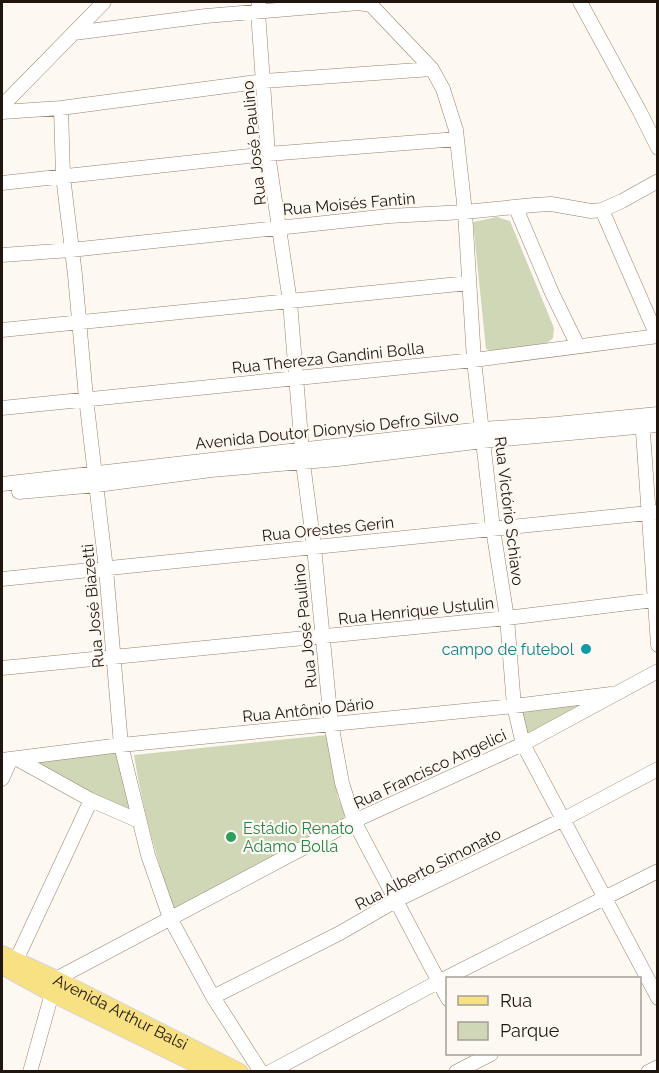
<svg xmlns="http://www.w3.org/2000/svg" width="659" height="1073" viewBox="0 0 659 1073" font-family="Raleway,sans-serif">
  <rect width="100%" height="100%" fill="#fef8f3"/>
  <!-- green -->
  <path fill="#cfd7b7" d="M497,217L510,221L554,328L553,338L547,343L494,351L486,349L473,222Z
    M607,697L525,742L517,710Z
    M327,735L338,798L345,814L342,821L174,910C156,856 143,811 134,755Z
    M120,752L132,813L31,761Z"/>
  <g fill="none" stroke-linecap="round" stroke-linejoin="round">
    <defs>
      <path id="minor" d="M259,2L258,12L268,154L290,302L303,463L314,547L331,723L342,783L354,821L448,999
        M580,2L640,112L658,148
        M74,33L206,16L359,3L371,5L432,69L443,89L456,130L465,212L474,360L483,441L493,529L507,618L514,706L523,744L658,998
        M2,106L104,2
        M61,108L63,176L75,275L86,398L106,569L121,745L148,855L170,918L213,997L261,1072
        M2,112L61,108L264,81L432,69
        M2,183L268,154L457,139
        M516,208L552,293L578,346
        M602,210L657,336
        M2,255L71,250L389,216L465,212L534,205L551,204L591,211L602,210L622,201L658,181
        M2,330L469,283
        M2,408L474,360L658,336
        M642,418L658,645
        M2,484L482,429L556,424L658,414
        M19,492L97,485L211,470L338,459L483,441L658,425
        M2,579L658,512
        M2,668L507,618L654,600
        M17,759L91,800L139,821
        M2,760L121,745L514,706L611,694
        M2,779L11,759
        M12,969L91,800
        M213,997L340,933L397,900L564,819L658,769
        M30,1072L56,979L354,821L523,744L658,671
        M270,1072L438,982L658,871
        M456,1072L491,1054
        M648,1072L658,1067"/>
      <g id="major">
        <path id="s1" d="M2,954L56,979L240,1072"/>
        <path d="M2,966L51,993L212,1072"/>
      </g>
    </defs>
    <!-- minor casing -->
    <use href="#minor" stroke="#9b806a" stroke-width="15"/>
    <!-- major casing -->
    <use href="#major" stroke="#d7d5d4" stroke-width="18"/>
    <!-- minor -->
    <use href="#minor" stroke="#fff" stroke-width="14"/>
    <!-- major -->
    <use href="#major" stroke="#f8e182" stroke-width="16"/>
  </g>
  <!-- markers -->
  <circle fill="#0f9aa8" stroke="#fef8f3" stroke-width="2" cx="586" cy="649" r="6"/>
  <circle fill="#2e9e5b" stroke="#fef8f3" stroke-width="2" cx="231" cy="837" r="6"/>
  <g text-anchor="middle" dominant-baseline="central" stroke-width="4.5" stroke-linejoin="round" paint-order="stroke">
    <!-- street labels -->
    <g font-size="16" fill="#21160e" stroke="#fef8f3">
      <text transform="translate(254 143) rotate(-96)">Rua José Paulino</text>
      <text transform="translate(349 204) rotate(-5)">Rua Moisés Fantin</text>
      <text transform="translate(328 358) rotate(-6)">Rua Thereza Gandini Bolla</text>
      <text transform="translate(327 430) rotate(-6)">Avenida Doutor Dionysio Defro Silvo</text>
      <text transform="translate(509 511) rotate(83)">Rua Victório Schiavo</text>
      <text transform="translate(328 529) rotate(-6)">Rua Orestes Gerin</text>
      <text transform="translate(93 606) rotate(-95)">Rua José Biazetti</text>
      <text transform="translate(416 611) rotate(-6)">Rua Henrique Ustulin</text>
      <text transform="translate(305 626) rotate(-96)">Rua José Paulino</text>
      <text transform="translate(308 710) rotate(-6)">Rua Antônio Dário</text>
      <text transform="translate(430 769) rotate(-25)">Rua Francisco Angelici</text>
      <text transform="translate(428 869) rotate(-27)">Rua Alberto Simonato</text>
      <text stroke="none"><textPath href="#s1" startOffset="132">Avenida Arthur Balsi</textPath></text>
    </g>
    <!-- culture labels -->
    <g font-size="16" fill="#0d838f" stroke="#fef8f3" text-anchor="end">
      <text x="574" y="649">campo de futebol</text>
    </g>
    <!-- leisure labels -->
    <g font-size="16" fill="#27864d" stroke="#fef8f3" text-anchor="start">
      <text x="243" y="828">Estádio Renato<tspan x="243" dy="18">Adamo Bolla</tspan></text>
    </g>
  </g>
  <!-- border -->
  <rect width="659" height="1073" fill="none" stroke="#21160e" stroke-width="6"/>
  <!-- legend -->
  <rect x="446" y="977" width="195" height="78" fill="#fef8f3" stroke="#a69e97" stroke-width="1.5"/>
  <rect x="458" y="996" width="30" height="9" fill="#f8e182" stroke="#a69e97" stroke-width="1.5"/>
  <text x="500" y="1007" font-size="18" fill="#21160e">Rua</text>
  <rect x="458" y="1022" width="30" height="18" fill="#cfd7b7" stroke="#a69e97" stroke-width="1.5"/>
  <text x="500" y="1037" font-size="18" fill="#21160e">Parque</text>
</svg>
